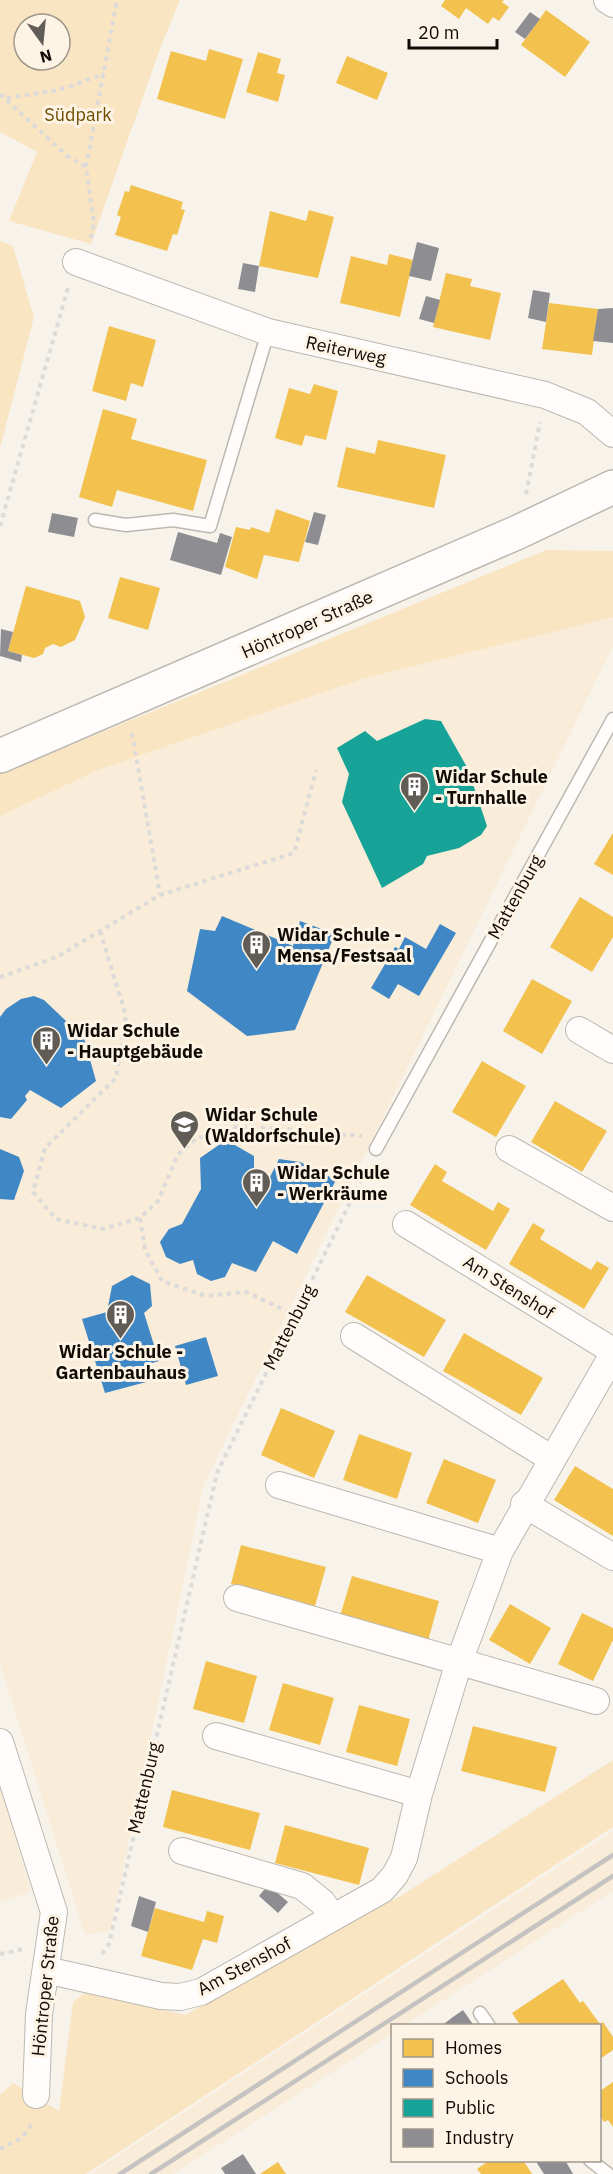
<svg xmlns="http://www.w3.org/2000/svg" width="613" height="2174" viewBox="0 0 613 2174" font-family="'IBM Plex Sans',sans-serif">
  <rect width="100%" height="100%" fill="#f7f3eb"/>
  <!-- built -->
  <path fill="#f9ecd8" d="M613,617V646L204,1484L110,1931L85,1935L0,1664V816L98,770L362,679Z
    M0,1787L31,1891L0,1903Z
    M613,1831V1891L405,2025L392,2026V2034L173,2174H90Z"/>
  <!-- green -->
  <path fill="#fae5c2" fill-rule="evenodd" d="M0,0H180L161,46L91,244L9,221L37,152L0,132ZM24,24H60V60H24Z
    M0,241L13,246L34,317L0,448Z
    M546,550L613,551V617L362,679L98,770L0,816V774Z
    M613,1760V1827L86,2174H0V2095L13,2083L59,2111L73,2002L86,1992L185,2015L402,1895Z"/>
  <!-- homes -->
  <path fill="#f2c14e" d="M445,0H504L502,2L509,7L499,21L493,17L488,24L466,8L459,19L441,6Z
    M546,10L590,42L565,77L521,45Z
    M209,49L243,59L225,119L157,99L171,51L206,61Z
    M258,52L281,59L277,73L285,75L278,102L246,92Z
    M347,56L388,73L377,100L336,83Z
    M131,185L183,202L181,209L185,210L177,235L173,234L167,251L115,235L121,217L117,215L125,191L129,192Z
    M309,210L334,217L318,278L259,266L270,211L306,221Z
    M389,254L413,260L400,317L340,303L351,256L387,265Z
    M446,273L472,279L470,286L501,293L490,340L433,327Z
    M549,303L598,309L592,355L542,349Z
    M109,326L156,340L143,387L131,383L126,401L92,391Z
    M314,384L338,391L326,440L305,435L302,446L275,438L289,388L310,394Z
    M103,409L137,419L131,439L207,460L193,511L117,490L112,507L79,497Z
    M378,440L446,455L434,508L337,487L346,447L375,454Z
    M276,509L310,521L299,562L264,555L257,579L225,567L236,527L250,530L251,527L269,533Z
    M120,577L160,588L148,630L108,618Z
    M26,586L80,601L85,617L75,640L61,647L53,644L45,648L43,654L34,658L8,651Z
    M613,833V875L594,864Z
    M580,897L613,917V937L592,972L550,947Z
    M532,979L572,1001L542,1054L503,1031Z
    M482,1061L526,1086L496,1137L452,1112Z
    M555,1101L607,1131L582,1172L531,1142Z
    M435,1164L447,1172L442,1181L493,1211L498,1202L510,1209L486,1250L410,1205Z
    M533,1223L545,1230L540,1239L591,1270L597,1261L609,1268L584,1309L509,1264Z
    M367,1275L446,1320L424,1357L345,1312Z
    M464,1333L543,1378L521,1415L443,1371Z
    M281,1408L335,1431L314,1478L261,1455Z
    M359,1434L412,1453L397,1499L343,1480Z
    M444,1459L496,1480L478,1523L426,1503Z
    M575,1466L613,1489V1536L554,1500Z
    M241,1545L326,1567L315,1606L231,1584Z
    M352,1576L439,1601L428,1641L340,1616Z
    M510,1604L551,1628L530,1664L489,1640Z
    M582,1613L613,1628V1640L593,1681L558,1664Z
    M206,1661L257,1676L244,1723L193,1709Z
    M283,1683L334,1698L320,1745L269,1730Z
    M359,1705L410,1719L397,1766L346,1752Z
    M473,1726L557,1747L545,1792L461,1771Z
    M172,1790L260,1813L250,1850L163,1827Z
    M285,1825L369,1848L359,1885L275,1863Z
    M155,1908L204,1922L207,1911L224,1916L217,1943L203,1939L192,1970L141,1956Z
    M563,1979L580,2003L583,2001L600,2024L603,2022L613,2037V2050L600,2059V2025H520L512,2013Z
    M613,2082V2127L608,2120L604,2122L600,2115V2091Z
    M490,2160H523L532,2174H481L477,2169Z
    M278,2162L286,2174H260Z"/>
  <!-- schools -->
  <path fill="#3f88c5" d="M222,916L293,946L300,921L335,934L295,1030L247,1036L187,991L200,929L215,931Z
    M440,924L456,933L419,996L398,984L389,999L371,988L395,947L399,949L405,937L426,949Z
    M34,996L44,1000L84,1038L96,1081L61,1108L30,1090L25,1096L27,1100L11,1119L0,1117V1017L6,1009L21,999Z
    M226,1140L254,1156V1187L263,1191L279,1159L300,1162L336,1180L297,1254L273,1241L256,1272L232,1263L225,1277L211,1281L197,1274L193,1260L180,1264L166,1257L160,1242L169,1229L182,1224L201,1189L200,1158Z
    M0,1149L19,1157L24,1171L14,1200L0,1199Z
    M132,1275L150,1284L152,1306L144,1313L159,1361L145,1365L150,1381L105,1393L82,1319L107,1312L112,1286Z
    M206,1337L218,1376L186,1385L175,1346Z"/>
  <!-- public -->
  <path fill="#17a398" d="M425,719L441,721L468,769L487,826L481,835L459,848L427,856L423,864L382,888L342,802L349,774L337,748L365,731L377,741Z"/>
  <!-- industry -->
  <path fill="#8d8d92" d="M530,12L540,19L525,39L515,32Z
    M417,242L439,248L431,281L409,276Z
    M243,263L259,266L255,292L238,289Z
    M533,290L550,293L546,322L528,318Z
    M426,296L440,300L434,323L419,319Z
    M613,308V343L593,341L598,309Z
    M314,512L326,515L318,545L305,542Z
    M52,513L78,518L74,537L48,532Z
    M178,532L217,543L220,533L232,537L221,575L170,560Z
    M1,629L13,632L8,651L22,655L21,662L0,656Z
    M268,1885L288,1902L278,1913L259,1896Z
    M139,1896L156,1902L148,1932L131,1926Z
    M463,2010L474,2026H441L453,2017Z
    M243,2154L256,2174H225L221,2168Z
    M535,2160H565L573,2174H544Z"/>
  <g fill="none" stroke-linecap="round" stroke-linejoin="round">
    <defs>
      <path id="lane" d="M95,520L126,525L173,520L210,526L268,332
        M376,1149L613,719
        M480,2013L489,2026
        M590,2160L608,2174"/>
      <path id="street" d="M607,0L613,4
        M76,262L268,332L545,395L587,412L613,434
        M579,1030L613,1050
        M509,1149L613,1208
        M406,1224L613,1351
        M354,1336L552,1459
        M279,1485L500,1551
        M524,1504L613,1557
        M237,1598L596,1701
        M216,1736L419,1794
        M0,1742L54,1912L39,2014L36,2095
        M182,1851L302,1886L322,1902L333,1917
        M46,1970L161,1996L180,1997L201,1992L382,1890L395,1875L404,1858L419,1794L459,1662L500,1551L613,1354"/>
      <path id="secondary" d="M0,756L516,533L613,487"/>
    </defs>
    <!-- lane casing -->
    <use href="#lane" stroke="#bcb8b0" stroke-width="15"/>
    <!-- street casing -->
    <use href="#street" stroke="#bcb8b0" stroke-width="28"/>
    <!-- secondary casing -->
    <use href="#secondary" stroke="#bcb8b0" stroke-width="36"/>
    <!-- path -->
    <path stroke="#dddbd9" stroke-width="4" stroke-dasharray="4.5 4.5" stroke-linecap="butt" d="M0,94L67,156L86,167
      M7,98L59,90L104,74
      M91,238L94,223L86,167L117,0
      M526,494L540,422
      M0,526L68,288
      M132,733L160,895
      M100,931L126,1016L116,1078L45,1148L33,1192L56,1219L103,1229L140,1218L158,1201L178,1154L196,1139L230,1127L287,1129L362,1136
      M0,977L57,957L160,895L294,853L316,770
      M140,1218L145,1250L162,1281L206,1296L246,1292L293,1314
      M0,1954L23,1949
      M102,1954L109,1944L217,1473L368,1166
      M0,2149L23,2137L33,2122"/>
    <!-- lane -->
    <use href="#lane" stroke="#fefdfc" stroke-width="12"/>
    <!-- street -->
    <use href="#street" stroke="#fefdfc" stroke-width="26"/>
    <!-- secondary -->
    <use href="#secondary" stroke="#fefdfc" stroke-width="33"/>
    <!-- rail -->
    <path stroke="#c5c3c1" stroke-width="4.5" d="M120,2174L613,1855
      M151,2174L613,1876"/>
  </g>
  <!-- icons -->
  <defs>
    <symbol id="building-pin" viewBox="-11 -11 22 30"><path d="M0 17L-7.5 6A9.5 9.5 0 1 1 7.5 6Z" fill="#615c56" stroke="#fdf4e5"/><path d="M-4-6H4V6H1V3H-1V6H-4ZM-2.5-4.3h1.7v1.8h-1.7ZM.8-4.3h1.7v1.8H.8ZM-2.5-1h1.7V.8h-1.7ZM.8-1h1.7V.8H.8Z" fill="#fff"/></symbol>
    <symbol id="school-pin" viewBox="-11 -11 22 30"><path d="M0 17L-7.5 6A9.5 9.5 0 1 1 7.5 6Z" fill="#615c56" stroke="#fdf4e5"/><path d="M0-5L7-2L0 1L-7-2ZM-4 1L0 2.5L4 1V4Q0 6-4 4Z" fill="#fff"/></symbol>
  </defs>
  <g fill-rule="evenodd">
    <use href="#building-pin" x="398" y="770" width="33" height="45"/>
    <use href="#building-pin" x="240" y="928" width="33" height="45"/>
    <use href="#building-pin" x="30" y="1024" width="33" height="45"/>
    <use href="#school-pin" x="168" y="1108" width="33" height="45"/>
    <use href="#building-pin" x="240" y="1166" width="33" height="45"/>
    <use href="#building-pin" x="104" y="1298" width="33" height="45"/>
  </g>
  <g text-anchor="middle" dominant-baseline="central" stroke-width="6" stroke-linejoin="round" paint-order="stroke">
    <!-- park labels -->
    <g font-size="18" fill="#6e4d00" stroke="#fdf4e5">
      <text x="78" y="114">Südpark</text>
    </g>
    <!-- street labels -->
    <g font-size="18" fill="#100b05" stroke="#fdf4e5">
      <text transform="translate(346 350) rotate(12)">Reiterweg</text>
      <text transform="translate(307 624) rotate(-24)">Höntroper Straße</text>
      <text transform="translate(515 897) rotate(-61)">Mattenburg</text>
      <text transform="translate(509 1287) rotate(32)">Am Stenshof</text>
      <text transform="translate(289 1327) rotate(-63)">Mattenburg</text>
      <text transform="translate(144 1788) rotate(-77)">Mattenburg</text>
      <text transform="translate(244 1966) rotate(-28)">Am Stenshof</text>
      <text transform="translate(45 1986) rotate(-84)">Höntroper Straße</text>
    </g>
    <!-- poi labels -->
    <g font-size="18" font-weight="bold" fill="#100b05" stroke="#fdf4e5" text-anchor="start">
      <text x="435" y="776">Widar Schule<tspan x="435" dy="21">- Turnhalle</tspan></text>
      <text x="277" y="934">Widar Schule -<tspan x="277" dy="21">Mensa/Festsaal</tspan></text>
      <text x="67" y="1030">Widar Schule<tspan x="67" dy="21">- Hauptgebäude</tspan></text>
      <text x="205" y="1114">Widar Schule<tspan x="205" dy="21">(Waldorfschule)</tspan></text>
      <text x="277" y="1172">Widar Schule<tspan x="277" dy="21">- Werkräume</tspan></text>
      <text x="121" y="1351" text-anchor="middle">Widar Schule -<tspan x="121" dy="21">Gartenbauhaus</tspan></text>
    </g>
  </g>
  <!-- legend -->
  <rect x="391" y="2024" width="210" height="138" fill="#fdf4e5" stroke="#9e978b" stroke-width="1.5"/>
  <rect x="403" y="2039" width="30" height="18" fill="#f2c14e" stroke="#9e978b" stroke-width="1.5"/>
  <text x="445" y="2054" font-size="18" fill="#100b05">Homes</text>
  <rect x="403" y="2069" width="30" height="18" fill="#3f88c5" stroke="#9e978b" stroke-width="1.5"/>
  <text x="445" y="2084" font-size="18" fill="#100b05">Schools</text>
  <rect x="403" y="2099" width="30" height="18" fill="#17a398" stroke="#9e978b" stroke-width="1.5"/>
  <text x="445" y="2114" font-size="18" fill="#100b05">Public</text>
  <rect x="403" y="2129" width="30" height="18" fill="#8d8d92" stroke="#9e978b" stroke-width="1.5"/>
  <text x="445" y="2144" font-size="18" fill="#100b05">Industry</text>
  <!-- north arrow -->
  <g transform="translate(42 42) rotate(165)"><circle r="28" fill="#fdf4e5" stroke="#9e978b" stroke-width="1.5"/>
  <path d="M0-4.5L10 22L0 15L-10 22Z" fill="#615c56"/>
  <text y="-9" font-size="16" font-weight="bold" text-anchor="middle" fill="#100b05">N</text>
  </g>
  <!-- scale -->
  <path d="M409 39v9h88v-9" fill="none" stroke="#100b05" stroke-width="3"/>
  <text x="418" y="39" font-size="18" fill="#100b05" stroke="#fdf4e5" stroke-width="4.5" paint-order="stroke">20 m</text>
</svg>
